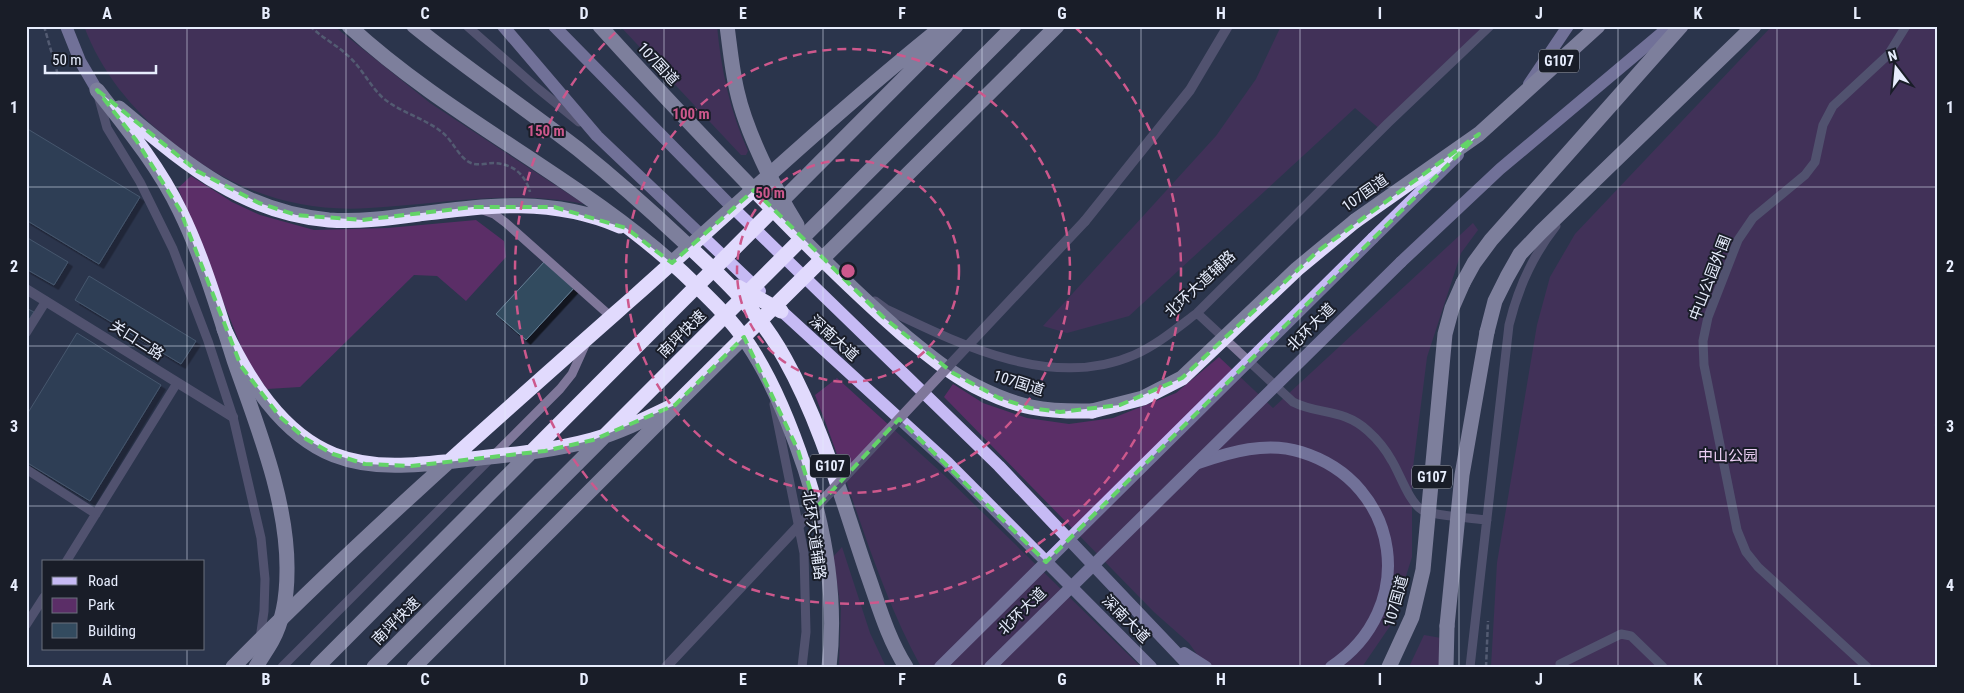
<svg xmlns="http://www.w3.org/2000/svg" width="1964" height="693" viewBox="0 0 1964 693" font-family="'Roboto Condensed','Noto Sans SC',sans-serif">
  <defs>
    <filter id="shadow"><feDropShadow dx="4.5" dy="4.5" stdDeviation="0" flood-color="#0009"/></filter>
  </defs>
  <rect width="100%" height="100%" fill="#2c354d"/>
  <!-- green -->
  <path fill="#5b2e67" d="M84,26H334L430,103L584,204C511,189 442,204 369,208C293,213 227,188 169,140C132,109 101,72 84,26Z
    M620,26H717C721,70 730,111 748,151L746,155H741Z
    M1281,26H1489L1381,130L1355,108L1129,316L1067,333L1043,326L1216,136L1256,79Z
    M1772,26H1938V667H1491L1497,563L1537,325L1550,277L1575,234Z
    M191,176L232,202L260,215L314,230L388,228L476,220L504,241L506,257L466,301L437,276L414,275L300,387L267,389L246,359L178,188Z
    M1473,223L1478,230L1461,253L1427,357L1412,475V557L1390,626L1362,667H1206L1189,643L1154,612L944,397L953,384L983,403L1027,418L1069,424L1113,418L1176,393L1219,357L1273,408Z
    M837,378L944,475L1141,667H921C874,581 851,485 815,395Z
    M842,547L870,633L886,667H839L841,609L833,557Z
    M1424,635L1441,638L1440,667H1409Z"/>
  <!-- building -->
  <path fill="#334b5f" stroke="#657f95" filter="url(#shadow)" d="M26,128L140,197L99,264L26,220Z
    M26,237L68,262L54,285L26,269Z
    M545,261L574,288L526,340L496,314Z
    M89,276L196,341L181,364L75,300Z
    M26,308L34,312L26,324Z
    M77,333L161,385L90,501L26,462V416Z"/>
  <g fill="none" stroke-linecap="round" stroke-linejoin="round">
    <!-- path -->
    <path stroke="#838b9f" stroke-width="2.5" stroke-dasharray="5 2.5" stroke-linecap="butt" d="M44,26L58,75
      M310,26C321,37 335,44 346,54C361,66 369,85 383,98C401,113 425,118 443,133C453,141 459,158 471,163C478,166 487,163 494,163C513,164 525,174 530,192
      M1938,424L1936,425L1938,429
      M1486,667L1488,621"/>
    <!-- lane -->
    <path stroke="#7f779a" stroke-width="9" d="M467,26L536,87L579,122
      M98,95L107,128L140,182L173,249L208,341L233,417L261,538L265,579L264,611L260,639
      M483,210L494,214L506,223L608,314
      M875,301L886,309C959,344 1052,391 1134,355C1157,345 1177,328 1197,313L1388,123L1490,26
      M1197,313L1293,402C1318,415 1343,408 1368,431C1377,439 1386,450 1392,461C1400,474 1409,502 1422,510C1434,516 1472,518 1487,520
      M26,333L46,301
      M774,404L804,553L806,632L802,667
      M26,469L96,514
      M66,562L177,383
      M26,625L44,597
      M282,667L560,389L572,374L586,343
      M1470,667L1509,325C1518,288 1533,255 1556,226
      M1561,667L1560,664L1621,634L1631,636L1663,667
      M1867,667L1758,567L1746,552L1737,530L1704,365L1703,341L1708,317L1738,240L1753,218L1805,175L1815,162L1823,125L1833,106L1888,55L1906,26"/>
    <!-- street -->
    <path stroke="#7f779a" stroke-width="10" d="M1085,221L1190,90L1228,26
      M26,289L233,417"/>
    <!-- primary -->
    <path stroke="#c6baf4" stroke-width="12" d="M66,26L80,61L97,90
      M503,26L597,136L760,291
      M554,26L727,202L999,466L1190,667
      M1529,84L1568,26
      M1373,238L1458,155
      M1401,262L1500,169L1670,26
      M775,305L948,463L1151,667
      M1198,463C1230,452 1267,441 1301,452C1402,483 1419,609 1331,667
      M1184,653L1206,667"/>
    <!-- highway -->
    <path stroke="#e1dafd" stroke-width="15" d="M349,26C451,120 580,178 682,272C706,295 730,317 748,344C773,381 791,427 805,469C825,531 837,601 829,667
      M414,26C467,69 524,107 578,149C614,178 648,208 682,240C722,277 759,311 785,359C822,425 842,500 866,570C878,603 887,637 906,667
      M600,26C666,99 734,170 803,240C836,273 869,305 905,336C927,354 950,373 975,386C1018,408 1044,412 1092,411
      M727,26C730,48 732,70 737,91C746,132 775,190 797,225
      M97,90C127,128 159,167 180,211C203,258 218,310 234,360C257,426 288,501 287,571C287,594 283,621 272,641C267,650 261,658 256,667
      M119,108C184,162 240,212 329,220C359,222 390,218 419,214C490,205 552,197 620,226
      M1355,221L1479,134L1598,26
      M1463,283L1474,263L1491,240L1681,26
      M738,287L781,311
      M1487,332L1495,301L1507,277L1520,254L1541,232L1754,26
      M414,667L673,408
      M1446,667L1447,626"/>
    <!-- street-bridge -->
    <path stroke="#7f779a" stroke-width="10" d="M666,667L1085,221"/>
    <!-- primary-bridge -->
    <path stroke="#c6baf4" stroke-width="12" d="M940,667L1373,238
      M990,667L1401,262"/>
    <!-- highway-bridge -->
    <path stroke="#e1dafd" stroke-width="15" d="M224,329C247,378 281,434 334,455C380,473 431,463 480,458C517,454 555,450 592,440C620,432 648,418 675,405L1057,26
      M1092,411L1143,398L1182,378L1297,269L1355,221
      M1447,626L1462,475L1487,332
      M233,667C361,537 499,416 636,295C737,205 837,111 943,26
      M317,667L956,26
      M374,667L1014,26
      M1389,667L1412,617L1423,570L1445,334L1452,308L1463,283"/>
  </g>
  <!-- marked area -->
  <path d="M0 0H1964V693H0ZM97,90L197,171L259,203L296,215L362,220L473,207H554L626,228L672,263L754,190L883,317L953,373L999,398L1030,408L1060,412L1120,405L1182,378L1318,251L1479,134L1046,562L899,419L816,508L798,450L744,337L675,405L593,440L545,451L411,466L365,464L333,454L306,439L280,417L241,366L180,210L136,140Z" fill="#2c354d" fill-opacity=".55" fill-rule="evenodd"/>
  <path fill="none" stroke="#63d468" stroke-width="4" stroke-dasharray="10 6" stroke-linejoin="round" d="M97,90L197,171L259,203L296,215L362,220L473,207H554L626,228L672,263L754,190L883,317L953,373L999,398L1030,408L1060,412L1120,405L1182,378L1318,251L1479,134L1046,562L899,419L816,508L798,450L744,337L675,405L593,440L545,451L411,466L365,464L333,454L306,439L280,417L241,366L180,210L136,140Z"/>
  <!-- grid -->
  <path fill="none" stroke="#e7edfd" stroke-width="1" stroke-opacity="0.55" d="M187,26V562M346,26V667M505,26V667M664,26V667M823,26V667M982,26V667M1141,26V667M1300,26V667M1459,26V667M1618,26V667M1777,26V667M26,187H1938M26,346H1938M26,506H1938M187,649V667"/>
  <!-- distance rings -->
  <g fill="none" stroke="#cd588c" stroke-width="2.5" stroke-dasharray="9 6">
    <circle cx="848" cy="271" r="111"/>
    <circle cx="848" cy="271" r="222"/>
    <path d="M1075 27A333 333 0 1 1 621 27"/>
  </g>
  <g text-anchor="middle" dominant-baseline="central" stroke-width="4" stroke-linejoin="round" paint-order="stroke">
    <!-- shield labels -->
    <g fill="#191d28" stroke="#a9afbd" stroke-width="1">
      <rect x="1539" y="49.5" width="40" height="23" rx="4"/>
      <rect x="810" y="454.5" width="40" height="23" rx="4"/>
      <rect x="1412" y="465.5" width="40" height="23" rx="4"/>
    </g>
    <g font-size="14" font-weight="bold" fill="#e7edfd">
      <text x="1559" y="61">G107</text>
      <text x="830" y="466">G107</text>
      <text x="1432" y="477">G107</text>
    </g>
    <!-- street labels -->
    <g font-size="15" fill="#e7edfd" stroke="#191d28">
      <text transform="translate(658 64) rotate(47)">107国道</text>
      <text transform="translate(1365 193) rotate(-35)">107国道</text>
      <text transform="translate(1710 278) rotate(-69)">中山公园外围</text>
      <text transform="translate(1200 284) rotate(-43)">北环大道辅路</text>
      <text transform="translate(1311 327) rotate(-45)">北环大道</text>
      <text transform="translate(682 334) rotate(-45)">南坪快速</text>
      <text transform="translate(834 338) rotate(42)">深南大道</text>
      <text transform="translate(137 340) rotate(32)">关口二路</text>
      <text transform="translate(1019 383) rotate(18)">107国道</text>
      <text transform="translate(814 535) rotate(82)">北环大道辅路</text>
      <text transform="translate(1396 601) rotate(-74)">107国道</text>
      <text transform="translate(1022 611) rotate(-44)">北环大道</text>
      <text transform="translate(1126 619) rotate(45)">深南大道</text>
      <text transform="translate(396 621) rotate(-45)">南坪快速</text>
    </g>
    <!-- park labels -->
    <g font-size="15" fill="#edd0f5" stroke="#191d28">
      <text x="1728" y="456">中山公园</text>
    </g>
  </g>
  <circle cx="848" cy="271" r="8" fill="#cd588c" stroke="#191d28" stroke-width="2.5"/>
  <g font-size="15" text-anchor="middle" font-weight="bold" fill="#cd588c" stroke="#191d28" stroke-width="4" stroke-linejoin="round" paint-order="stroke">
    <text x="691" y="119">100 m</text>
    <text x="546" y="136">150 m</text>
    <text x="770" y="198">50 m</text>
  </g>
  <!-- border -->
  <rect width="1964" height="693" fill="none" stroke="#191d28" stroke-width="55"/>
  <!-- legend -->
  <rect x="42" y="560" width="162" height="90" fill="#191d28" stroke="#6b707d"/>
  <rect x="52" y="577" width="25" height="8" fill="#c6baf4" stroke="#6b707d"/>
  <text x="88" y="586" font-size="15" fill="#e7edfd">Road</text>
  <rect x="52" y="598" width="25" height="15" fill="#5b2e67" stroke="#6b707d"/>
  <text x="88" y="610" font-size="15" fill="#e7edfd">Park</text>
  <rect x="52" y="623" width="25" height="15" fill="#334b5f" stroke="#6b707d"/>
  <text x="88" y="636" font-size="15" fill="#e7edfd">Building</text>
  <!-- north arrow -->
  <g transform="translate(1896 68) rotate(344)" stroke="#191d28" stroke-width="4" paint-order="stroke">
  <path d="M0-4L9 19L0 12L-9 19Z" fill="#e7edfd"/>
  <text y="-8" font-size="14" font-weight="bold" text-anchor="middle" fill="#e7edfd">N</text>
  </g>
  <!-- scale -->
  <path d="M45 65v8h111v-8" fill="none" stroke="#e7edfd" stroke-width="2.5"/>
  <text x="52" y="65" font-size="15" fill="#e7edfd" stroke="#191d28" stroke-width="4" paint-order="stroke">50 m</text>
  <rect x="28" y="28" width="1908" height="638" fill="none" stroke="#e7edfd" stroke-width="2"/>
  <g font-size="16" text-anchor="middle" font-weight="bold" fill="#e7edfd">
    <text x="107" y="19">A</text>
    <text x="266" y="19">B</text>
    <text x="425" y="19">C</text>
    <text x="584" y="19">D</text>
    <text x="743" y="19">E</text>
    <text x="902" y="19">F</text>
    <text x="1062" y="19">G</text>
    <text x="1221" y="19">H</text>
    <text x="1380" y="19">I</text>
    <text x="1539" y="19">J</text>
    <text x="1698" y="19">K</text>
    <text x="1857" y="19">L</text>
    <text x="14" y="113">1</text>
    <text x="1950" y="113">1</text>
    <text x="14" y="272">2</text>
    <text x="1950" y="272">2</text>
    <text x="14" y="432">3</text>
    <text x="1950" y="432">3</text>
    <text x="14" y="591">4</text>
    <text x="1950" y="591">4</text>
    <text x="107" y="685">A</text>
    <text x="266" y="685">B</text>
    <text x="425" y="685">C</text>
    <text x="584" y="685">D</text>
    <text x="743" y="685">E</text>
    <text x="902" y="685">F</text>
    <text x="1062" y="685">G</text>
    <text x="1221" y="685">H</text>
    <text x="1380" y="685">I</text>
    <text x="1539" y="685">J</text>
    <text x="1698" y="685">K</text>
    <text x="1857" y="685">L</text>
  </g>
</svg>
